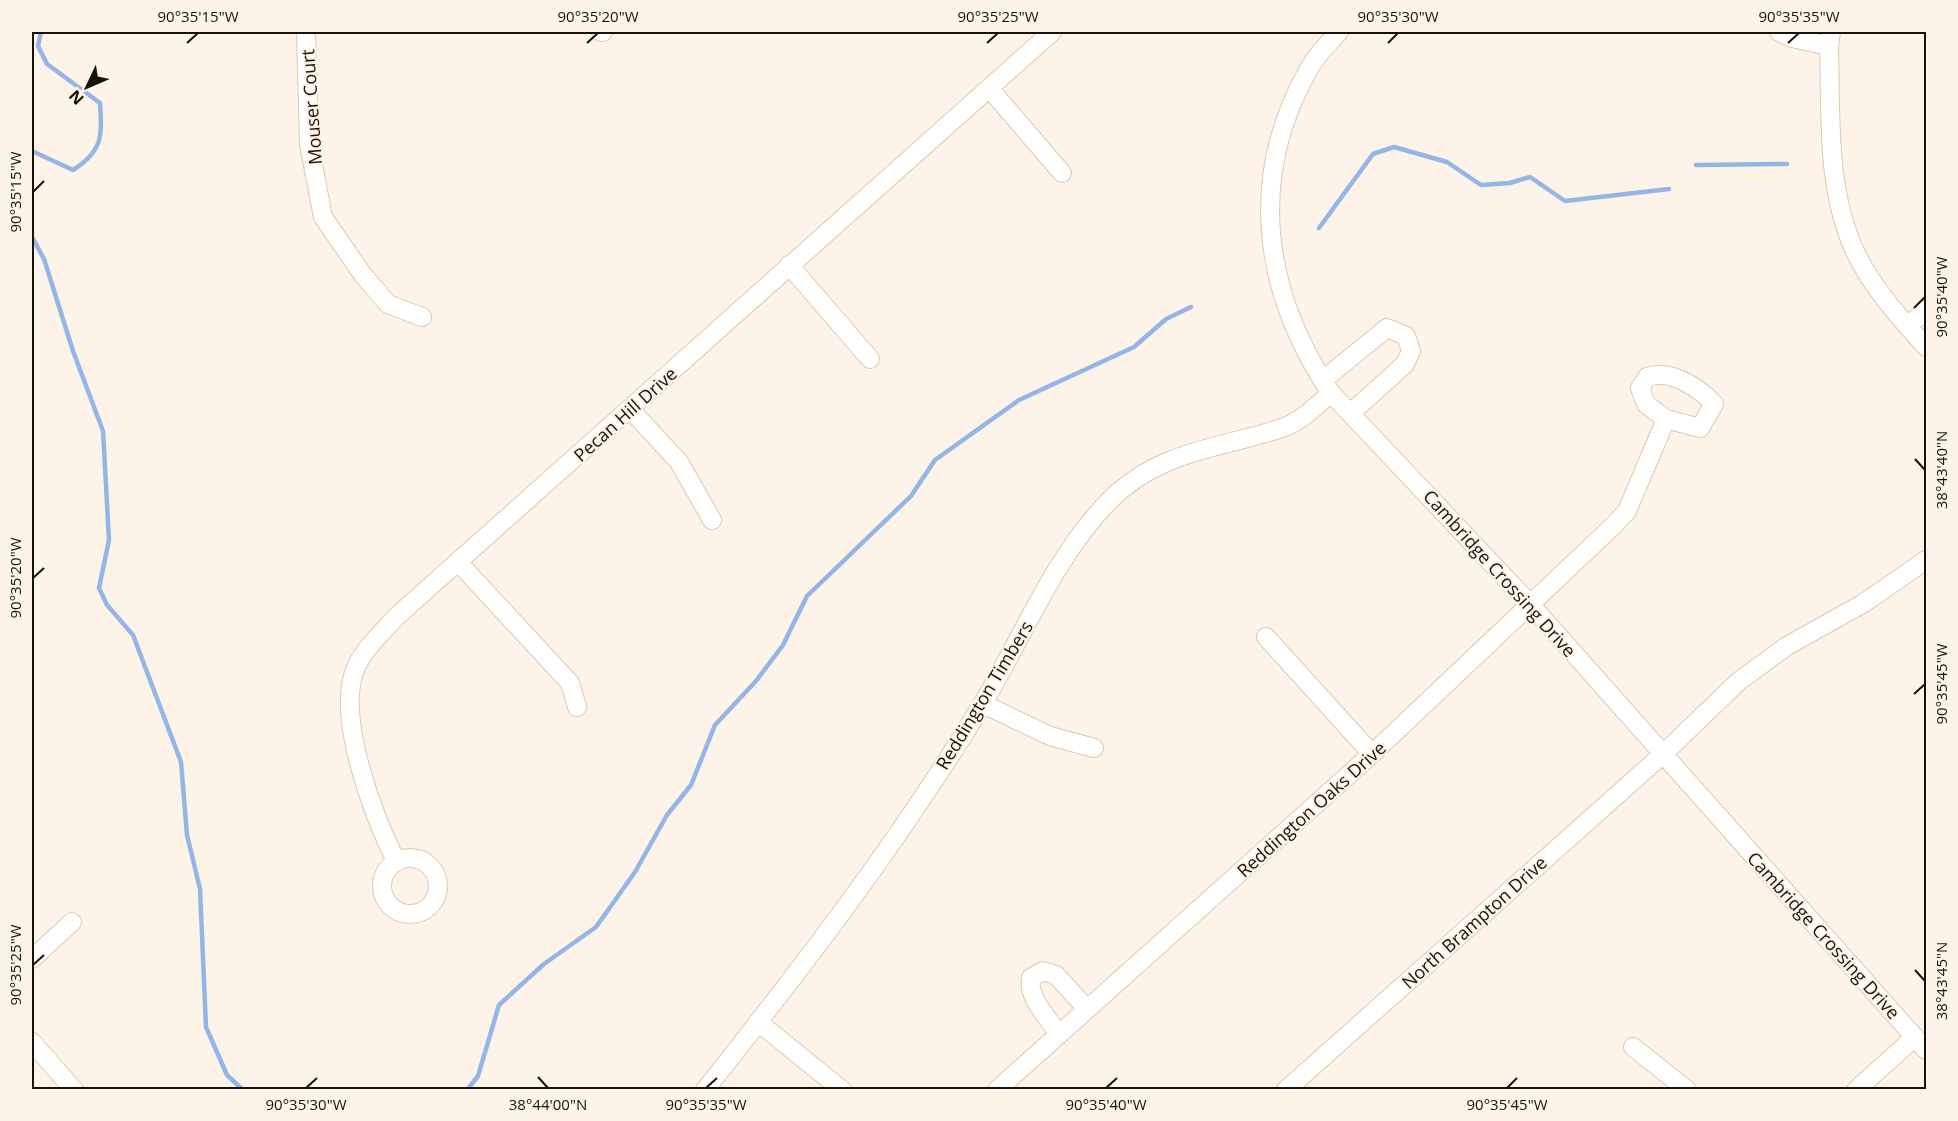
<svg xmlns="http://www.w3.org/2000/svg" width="1958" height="1121" viewBox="0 0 1958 1121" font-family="'Open Sans',sans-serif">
  <rect width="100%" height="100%" fill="#fef3e9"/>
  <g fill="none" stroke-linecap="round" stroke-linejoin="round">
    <!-- stream -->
    <path stroke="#93b6e7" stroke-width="4.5" d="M32,151L73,170C103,151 102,136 100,103L47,64L38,46L41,32
      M1696,165L1787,164
      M1319,228L1373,154L1394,147L1447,162L1481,185L1510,183L1530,177L1565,201L1669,189
      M32,237L44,259L73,351L103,431L109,540L99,588L107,605L133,635L181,762L187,835L200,889L206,1027L227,1075L243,1090
      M467,1090L478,1076L499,1005L544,964L596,927L635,872L667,815L691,785L715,725L756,681L783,645L807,596L911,496L935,460L1019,400L1134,347L1166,319L1191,307"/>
    <defs>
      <path id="minor" d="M306,32L309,144L323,217L363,275L388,304L422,317
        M601,32H603
        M1339,32C1329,43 1317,54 1310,67C1247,176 1262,291 1331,393L1530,604L1926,1050
        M1779,32L1792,38L1829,46
        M1831,32L1829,46C1831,113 1826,184 1853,247C1869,284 1899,317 1926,347
        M989,88L1062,173
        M789,265L870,359
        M1908,326L1926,310
        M1323,380L1387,328L1406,336L1411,351L1405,364L1352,412
        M631,410L679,462L712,520
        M458,562L570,683L577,707
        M1266,637L1372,754
        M983,704L1050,736L1094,748
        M382 886a28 28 0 1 1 56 0a28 28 0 1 1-56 0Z
        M396,861C374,817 336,718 355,670C363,649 382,633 397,616L1052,32
        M32,959L72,922
        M758,1022L842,1090
        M1058,1033C1048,1018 1027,997 1031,978L1043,971L1056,975L1087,1009
        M32,1042L74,1090
        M1633,1047L1687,1090
        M705,1090C804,965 901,839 983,703C1023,637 1053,559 1108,502C1160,449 1221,449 1285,427C1303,420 1317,405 1331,393
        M997,1090L1372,754L1613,526L1627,511L1666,419L1646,404L1640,388L1647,377C1671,369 1698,387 1714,404L1700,428L1666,419
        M1286,1090L1662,755L1739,681L1787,646L1864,603L1926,560
        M1856,1090L1915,1037"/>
    </defs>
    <!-- minor casing -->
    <use href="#minor" stroke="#e0c8ad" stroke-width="20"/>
    <!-- minor -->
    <use href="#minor" stroke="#fff" stroke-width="18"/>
  </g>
  <!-- ticks -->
  <path fill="none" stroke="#1a1208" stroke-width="2" d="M187,43L198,33M587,43L598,33M987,43L998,33M1388,43L1398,33M1788,43L1799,33M33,192L44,181M1914,308L1925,297M1915,459L1925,470M33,578L44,568M1914,694L1925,684M33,965L44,955M1915,970L1925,981M538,1077L548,1088M306,1088L317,1078M706,1088L717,1078M1106,1088L1117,1078M1507,1088L1517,1078"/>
  <g text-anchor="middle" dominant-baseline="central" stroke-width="4.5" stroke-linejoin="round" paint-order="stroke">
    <!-- street labels -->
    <g font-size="18" fill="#1a1208" stroke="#fef3e9">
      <text transform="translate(311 107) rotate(-94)">Mouser Court</text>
      <text transform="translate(625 414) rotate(-42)">Pecan Hill Drive</text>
      <text transform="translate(1500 573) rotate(48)">Cambridge Crossing Drive</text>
      <text transform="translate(984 695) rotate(-59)">Reddington Timbers</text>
      <text transform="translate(1311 809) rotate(-42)">Reddington Oaks Drive</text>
      <text transform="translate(1474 922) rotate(-42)">North Brampton Drive</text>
      <text transform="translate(1824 935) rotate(48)">Cambridge Crossing Drive</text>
    </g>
  </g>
  <!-- border -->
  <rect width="1958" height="1121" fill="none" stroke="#fef3e9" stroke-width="66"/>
  <!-- north arrow -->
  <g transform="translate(87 87) rotate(226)" stroke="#fef3e9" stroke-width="4.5" paint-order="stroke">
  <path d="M0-4.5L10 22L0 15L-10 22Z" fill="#1a1208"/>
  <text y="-9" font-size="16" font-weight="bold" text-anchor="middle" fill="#1a1208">N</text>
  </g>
  <rect x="33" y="33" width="1892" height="1055" fill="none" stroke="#1a1208" stroke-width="2"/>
  <g font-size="15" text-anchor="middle" fill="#1a1208">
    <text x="198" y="22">90°35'15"W</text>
    <text x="598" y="22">90°35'20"W</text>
    <text x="998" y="22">90°35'25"W</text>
    <text x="1398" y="22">90°35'30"W</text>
    <text x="1799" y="22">90°35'35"W</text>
    <text transform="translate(16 192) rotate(-90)" y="5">90°35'15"W</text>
    <text transform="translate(1942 297) rotate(-90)" y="5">90°35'40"W</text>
    <text transform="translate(1942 470) rotate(-90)" y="5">38°43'40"N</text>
    <text transform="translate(16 578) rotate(-90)" y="5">90°35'20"W</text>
    <text transform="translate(1942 684) rotate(-90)" y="5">90°35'45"W</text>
    <text transform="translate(16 965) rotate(-90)" y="5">90°35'25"W</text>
    <text transform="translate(1942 981) rotate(-90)" y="5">38°43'45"N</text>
    <text x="306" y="1110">90°35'30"W</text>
    <text x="548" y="1110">38°44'00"N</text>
    <text x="706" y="1110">90°35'35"W</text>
    <text x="1106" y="1110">90°35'40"W</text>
    <text x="1507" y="1110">90°35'45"W</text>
  </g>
</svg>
